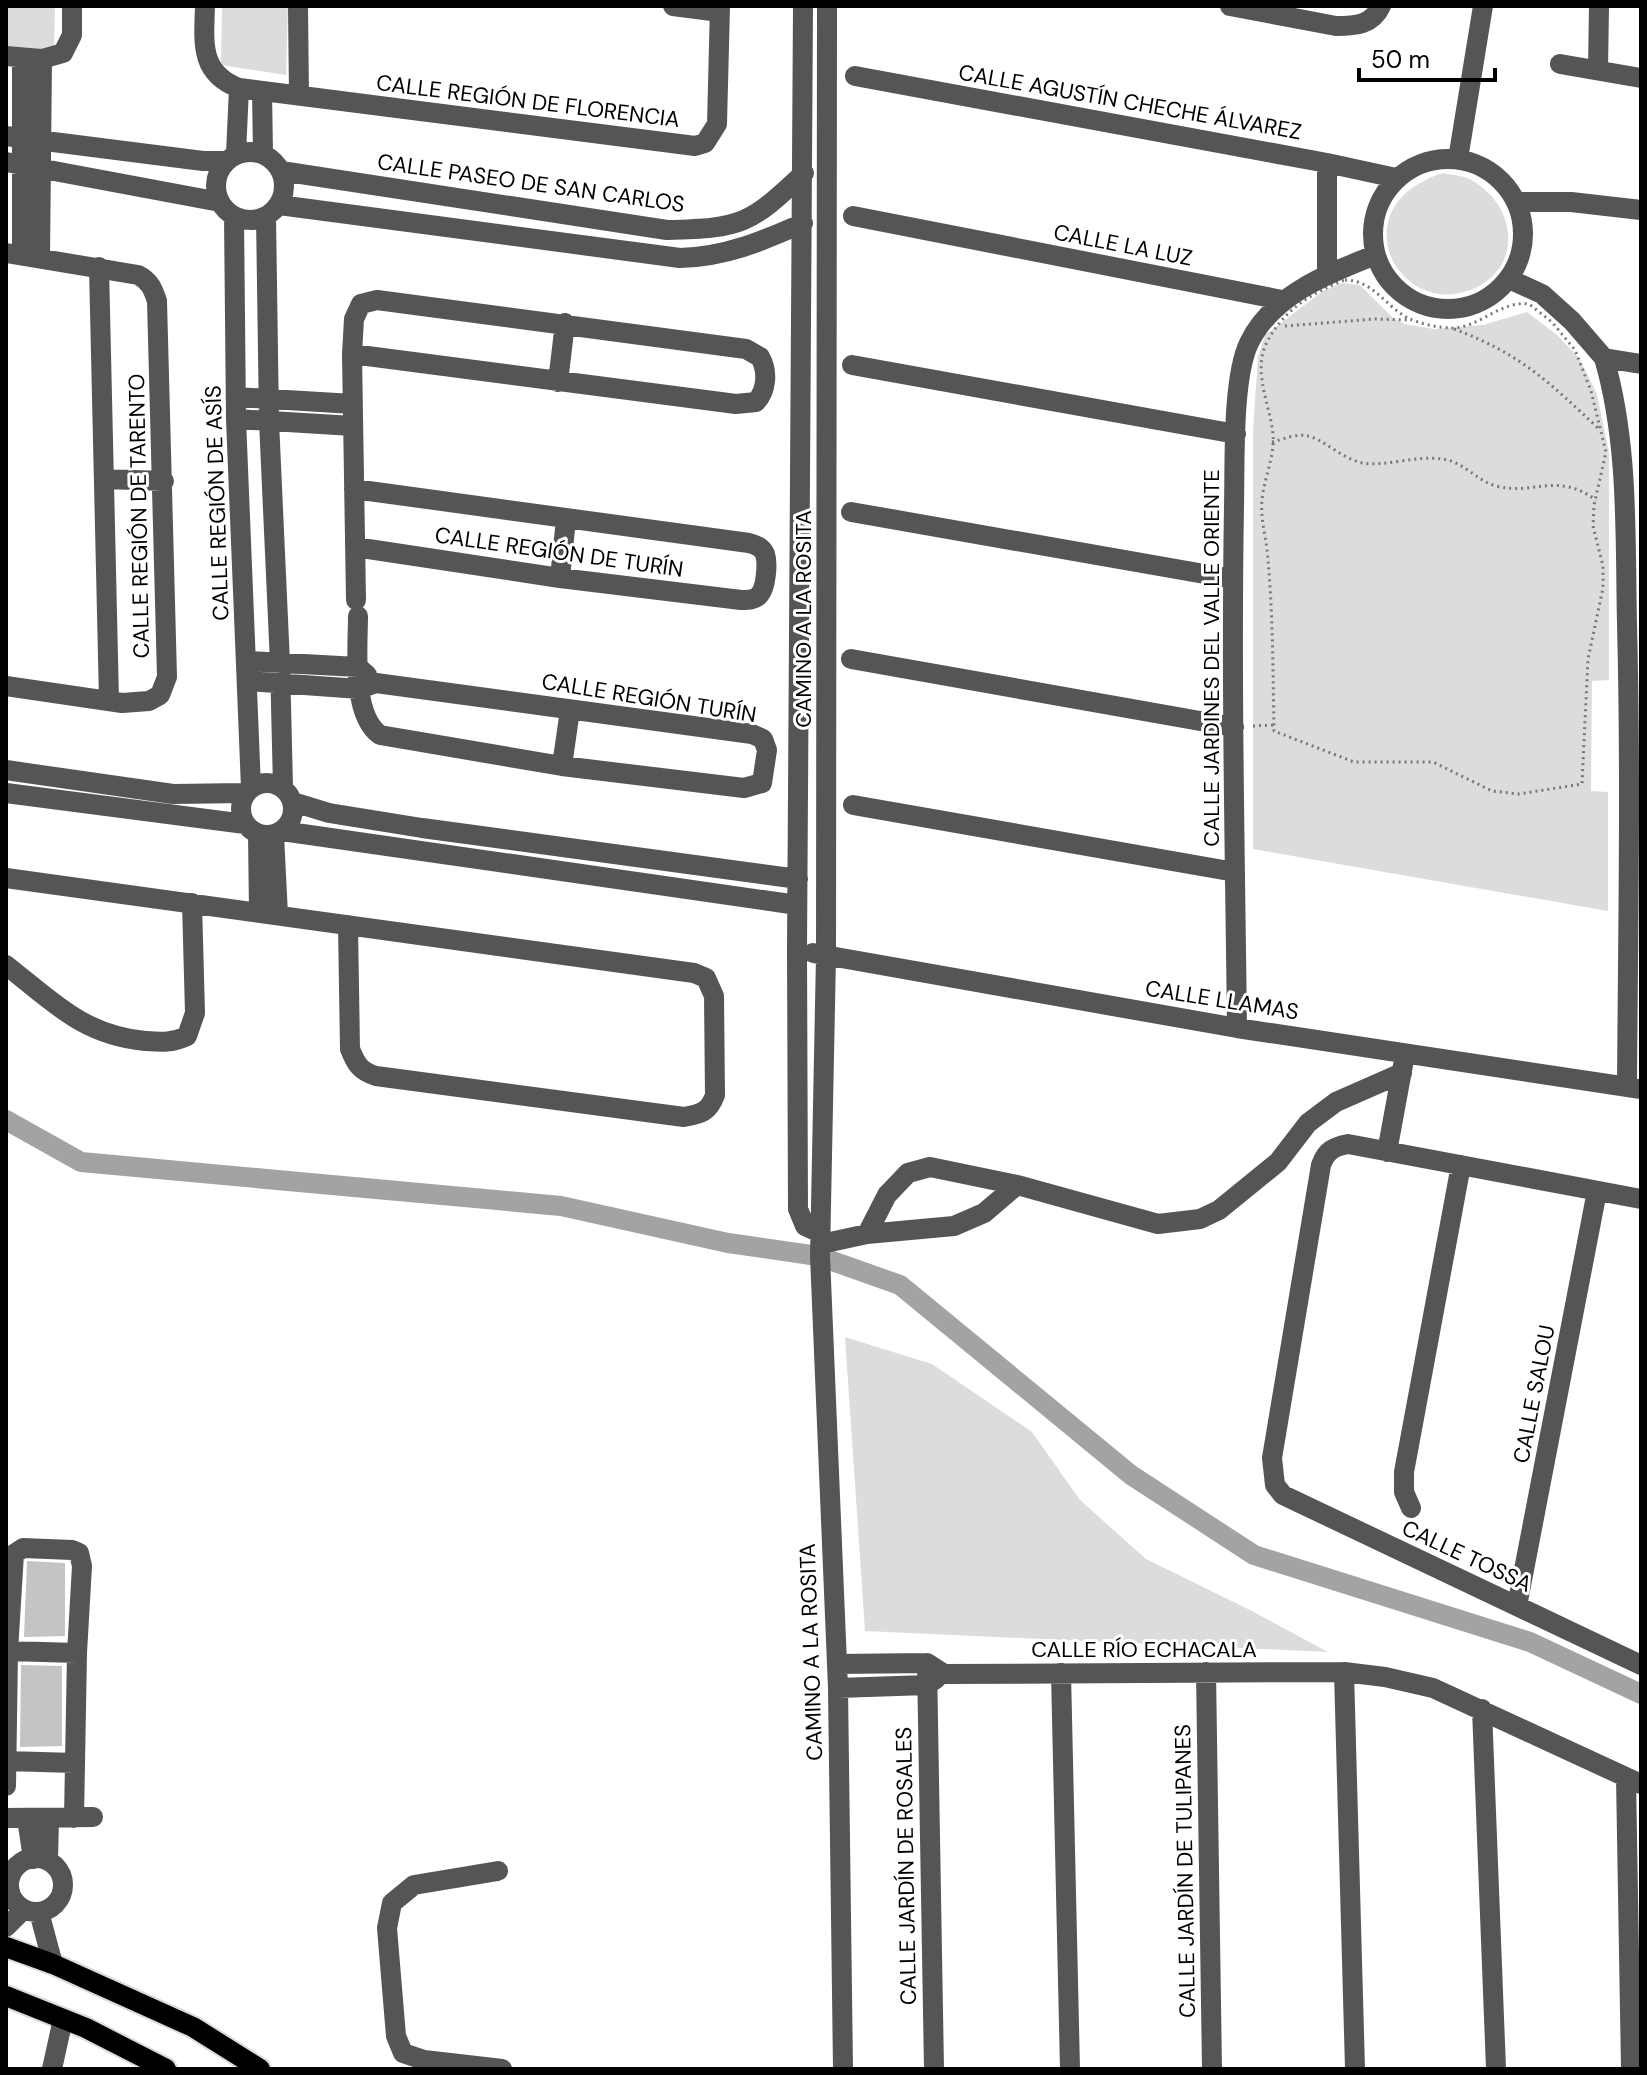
<svg xmlns="http://www.w3.org/2000/svg" width="1647" height="2075" viewBox="0 0 1647 2075" font-family="'DM Sans',sans-serif">
  <rect width="100%" height="100%" fill="#fff"/>
  <!-- green -->
  <path fill="#dcdcdc" d="M6,6H55L54,50L6,46Z
    M222,6H288L286,75L221,65Z
    M1443,173C1451,175 1460,175 1467,178C1500,193 1519,232 1502,264C1494,277 1484,285 1470,290C1397,318 1339,206 1443,173Z
    M1342,283L1360,285L1393,318L1405,324L1434,329L1483,325L1527,312L1557,335L1579,358L1597,394L1609,453V680L1592,681L1591,791L1608,792V911L1253,849V431L1258,357L1265,335L1323,291Z
    M845,1337L932,1364L1032,1432L1080,1500L1146,1559L1252,1611L1328,1652L865,1631Z"/>
  <g fill="none" stroke-linecap="round" stroke-linejoin="round">
    <!-- canal -->
    <path stroke="#a3a3a3" stroke-width="20" d="M6,1120L81,1162L561,1206L728,1243L818,1256L900,1285L1131,1475L1254,1555L1530,1642L1641,1694"/>
  </g>
  <!-- building -->
  <path fill="#c4c4c4" d="M27,1561L65,1563V1636L24,1637Z
    M21,1665L62,1666V1746L20,1747Z"/>
  <g fill="none" stroke-linecap="round" stroke-linejoin="round">
    <defs>
      <path id="major" d="M6,1947L53,1964L193,2027L260,2069
        M6,1996L86,2028L166,2069"/>
    </defs>
    <!-- major casing -->
    <use href="#major" stroke="#dbdbdb" stroke-width="24"/>
    <!-- path -->
    <path stroke="#777" stroke-width="3" stroke-dasharray="2 4" stroke-linecap="butt" d="M1345,280C1373,280 1385,306 1408,318C1420,324 1439,328 1452,328C1479,328 1501,300 1529,304L1552,322L1575,350L1591,391L1606,452L1594,505L1593,526L1603,566V588L1588,659L1582,784L1519,794L1492,791L1433,762H1354L1274,731C1273,674 1273,617 1268,560C1267,540 1260,520 1262,500C1264,478 1275,456 1273,434C1270,405 1253,373 1266,344C1283,310 1311,293 1345,280Z
      M1285,326L1375,319L1409,320
      M1454,329C1521,354 1549,382 1600,430
      M1272,442C1284,439 1297,433 1308,436C1325,440 1342,459 1363,463C1384,467 1417,455 1442,459C1463,461 1477,481 1496,486C1535,496 1556,471 1596,500
      M1253,726L1274,725"/>
    <!-- minor -->
    <path stroke="#555" stroke-width="20" d="M205,6C204,42 199,73 239,88L695,146L705,143L717,124L720,6
      M298,6L299,95
      M673,6L720,12
      M803,6L797,950L798,1209L805,1226L820,1233
      M827,6L826,956L820,1256L838,1688L843,2069
      M1230,6L1336,26C1356,26 1372,25 1381,6
      M6,56L42,59L63,53L72,35V6
      M1560,64L1641,78
      M1598,70L1599,6
      M855,76L1327,163L1396,178
      M262,91L263,154
      M6,136L203,161H227
      M216 186a34 34 0 1 1 68 0a34 34 0 1 1-68 0Z
      M236,154L239,88
      M1373 234a75 75 0 1 1 150 0a75 75 0 1 1-150 0Z
      M1458,159L1483,6
      M6,162L220,202
      M1327,163V276
      M281,171L667,230C742,228 749,225 804,173
      M1517,202H1571L1641,210
      M279,205L680,258C725,257 763,241 803,223
      M234,216L236,419L251,788
      M266,216L269,421L280,663L283,787
      M853,216L1282,300
      M6,253L138,275C150,281 153,289 157,301L167,677L160,695L149,701L122,703L6,686
      M22,255V58
      M40,258L42,59
      M99,267L109,700
      M1509,279L1542,294L1572,321L1604,358L1641,364
      M352,354L736,404L756,402C767,390 768,371 760,357L746,349L377,300L361,304L354,319L352,354L356,600
      M1604,358C1629,444 1625,535 1627,624C1631,778 1628,932 1627,1086
      M852,365L1236,434
      M558,382L565,323
      M236,397L353,404
      M236,419L353,426
      M104,479L164,481
      M354,489L749,543C756,545 762,547 765,554C768,563 766,587 760,594C756,600 748,600 741,600L560,578L355,547
      M851,512L1233,579
      M560,578L566,519
      M851,659L1234,727
      M247,661L358,667L367,675
      M247,681L360,689L376,683L752,734L763,739L767,750L762,783L744,788L562,766L380,735C351,714 358,648 358,616
      M562,766L570,710
      M6,770L173,794L245,793
      M241 809a26 26 0 1 1 52 0a26 26 0 1 1-52 0Z
      M6,793L245,824
      M293,802L329,813L422,828L798,879
      M853,805L1235,872
      M282,831L797,905
      M258,834L259,912
      M274,835L278,915
      M6,878L694,973L706,978L714,996L715,1095C709,1112 701,1114 684,1117L376,1076C360,1071 356,1064 350,1049L348,925
      M813,953L1237,1028L1641,1089
      M6,965C53,1002 83,1035 145,1041C161,1042 173,1043 187,1036L195,1013L192,903
      M1237,1028C1235,854 1231,680 1234,506C1235,465 1232,378 1249,343C1272,295 1327,274 1375,255
      M1387,1152L1403,1065
      M1641,1199L1348,1144C1333,1147 1326,1151 1321,1165L1272,1458L1275,1485L1283,1495L1641,1665
      M867,1234L887,1195L908,1173L930,1167L1017,1185
      M821,1244L867,1234L954,1226L984,1213L1017,1185L1158,1224L1200,1219L1219,1210L1278,1162L1308,1123L1336,1102L1402,1073
      M1411,1508L1404,1492V1472L1461,1165
      M1517,1606L1597,1191
      M8,1651L77,1653
      M927,1663L934,2069
      M837,1664L927,1663L944,1674L1344,1672L1385,1677L1433,1688L1641,1784
      M1206,1672L1212,2069
      M1344,1672L1355,2069
      M1061,1673L1070,2069
      M838,1688L927,1685L937,1678
      M1482,1709L1496,2069
      M6,1761L75,1763
      M1626,1777L1631,2069
      M6,1786L8,1651L14,1554L23,1548L72,1550L79,1553L82,1566L77,1653L74,1818
      M6,1818L93,1817
      M27,1818L33,1859
      M9 1885a27 27 0 1 1 54 0a27 27 0 1 1-54 0Z
      M48,1861L49,1818
      M498,1871L414,1885L392,1903L387,1928L396,2036L403,2053L424,2060L502,2069
      M39,1912L53,1964
      M6,1927L24,1909
      M52,2069L63,2019"/>
    <!-- major -->
    <use href="#major" stroke="#000" stroke-width="20"/>
  </g>
  <g text-anchor="middle" dominant-baseline="central" stroke-width="6" stroke-linejoin="round" paint-order="stroke">
    <!-- street labels -->
    <g font-size="22" fill="#000" stroke="#fff">
      <text transform="translate(528 101) rotate(7)">CALLE REGIÓN DE FLORENCIA</text>
      <text transform="translate(1130 102) rotate(10)">CALLE AGUSTÍN CHECHE ÁLVAREZ</text>
      <text transform="translate(531 183) rotate(8)">CALLE PASEO DE SAN CARLOS</text>
      <text transform="translate(1123 245) rotate(11)">CALLE LA LUZ</text>
      <text transform="translate(217 503) rotate(-92)">CALLE REGIÓN DE ASÍS</text>
      <text transform="translate(139 516) rotate(-91)">CALLE REGIÓN DE TARENTO</text>
      <text transform="translate(559 552) rotate(8)">CALLE REGIÓN DE TURÍN</text>
      <text transform="translate(803 619) rotate(-90)">CAMINO A LA ROSITA</text>
      <text transform="translate(1211 658) rotate(-90)">CALLE JARDINES DEL VALLE ORIENTE</text>
      <text transform="translate(649 698) rotate(9)">CALLE REGIÓN TURÍN</text>
      <text transform="translate(1222 1000) rotate(9)">CALLE LLAMAS</text>
      <text transform="translate(1534 1394) rotate(-79)">CALLE SALOU</text>
      <text transform="translate(1467 1556) rotate(25)">CALLE TOSSA</text>
      <text x="1144" y="1649">CALLE RÍO ECHACALA</text>
      <text transform="translate(811 1652) rotate(-92)">CAMINO A LA ROSITA</text>
      <text transform="translate(906 1866) rotate(-91)">CALLE JARDÍN DE ROSALES</text>
      <text transform="translate(1185 1871) rotate(-91)">CALLE JARDÍN DE TULIPANES</text>
    </g>
  </g>
  <!-- border -->
  <rect width="1647" height="2075" fill="none" stroke="#000000" stroke-width="16"/>
  <!-- scale -->
  <path d="M1359 68v12h136v-12" fill="none" stroke="#000000" stroke-width="4"/>
  <text x="1371" y="68" font-size="24" fill="#000000" stroke="#ffffff" stroke-width="6" paint-order="stroke">50 m</text>
</svg>
